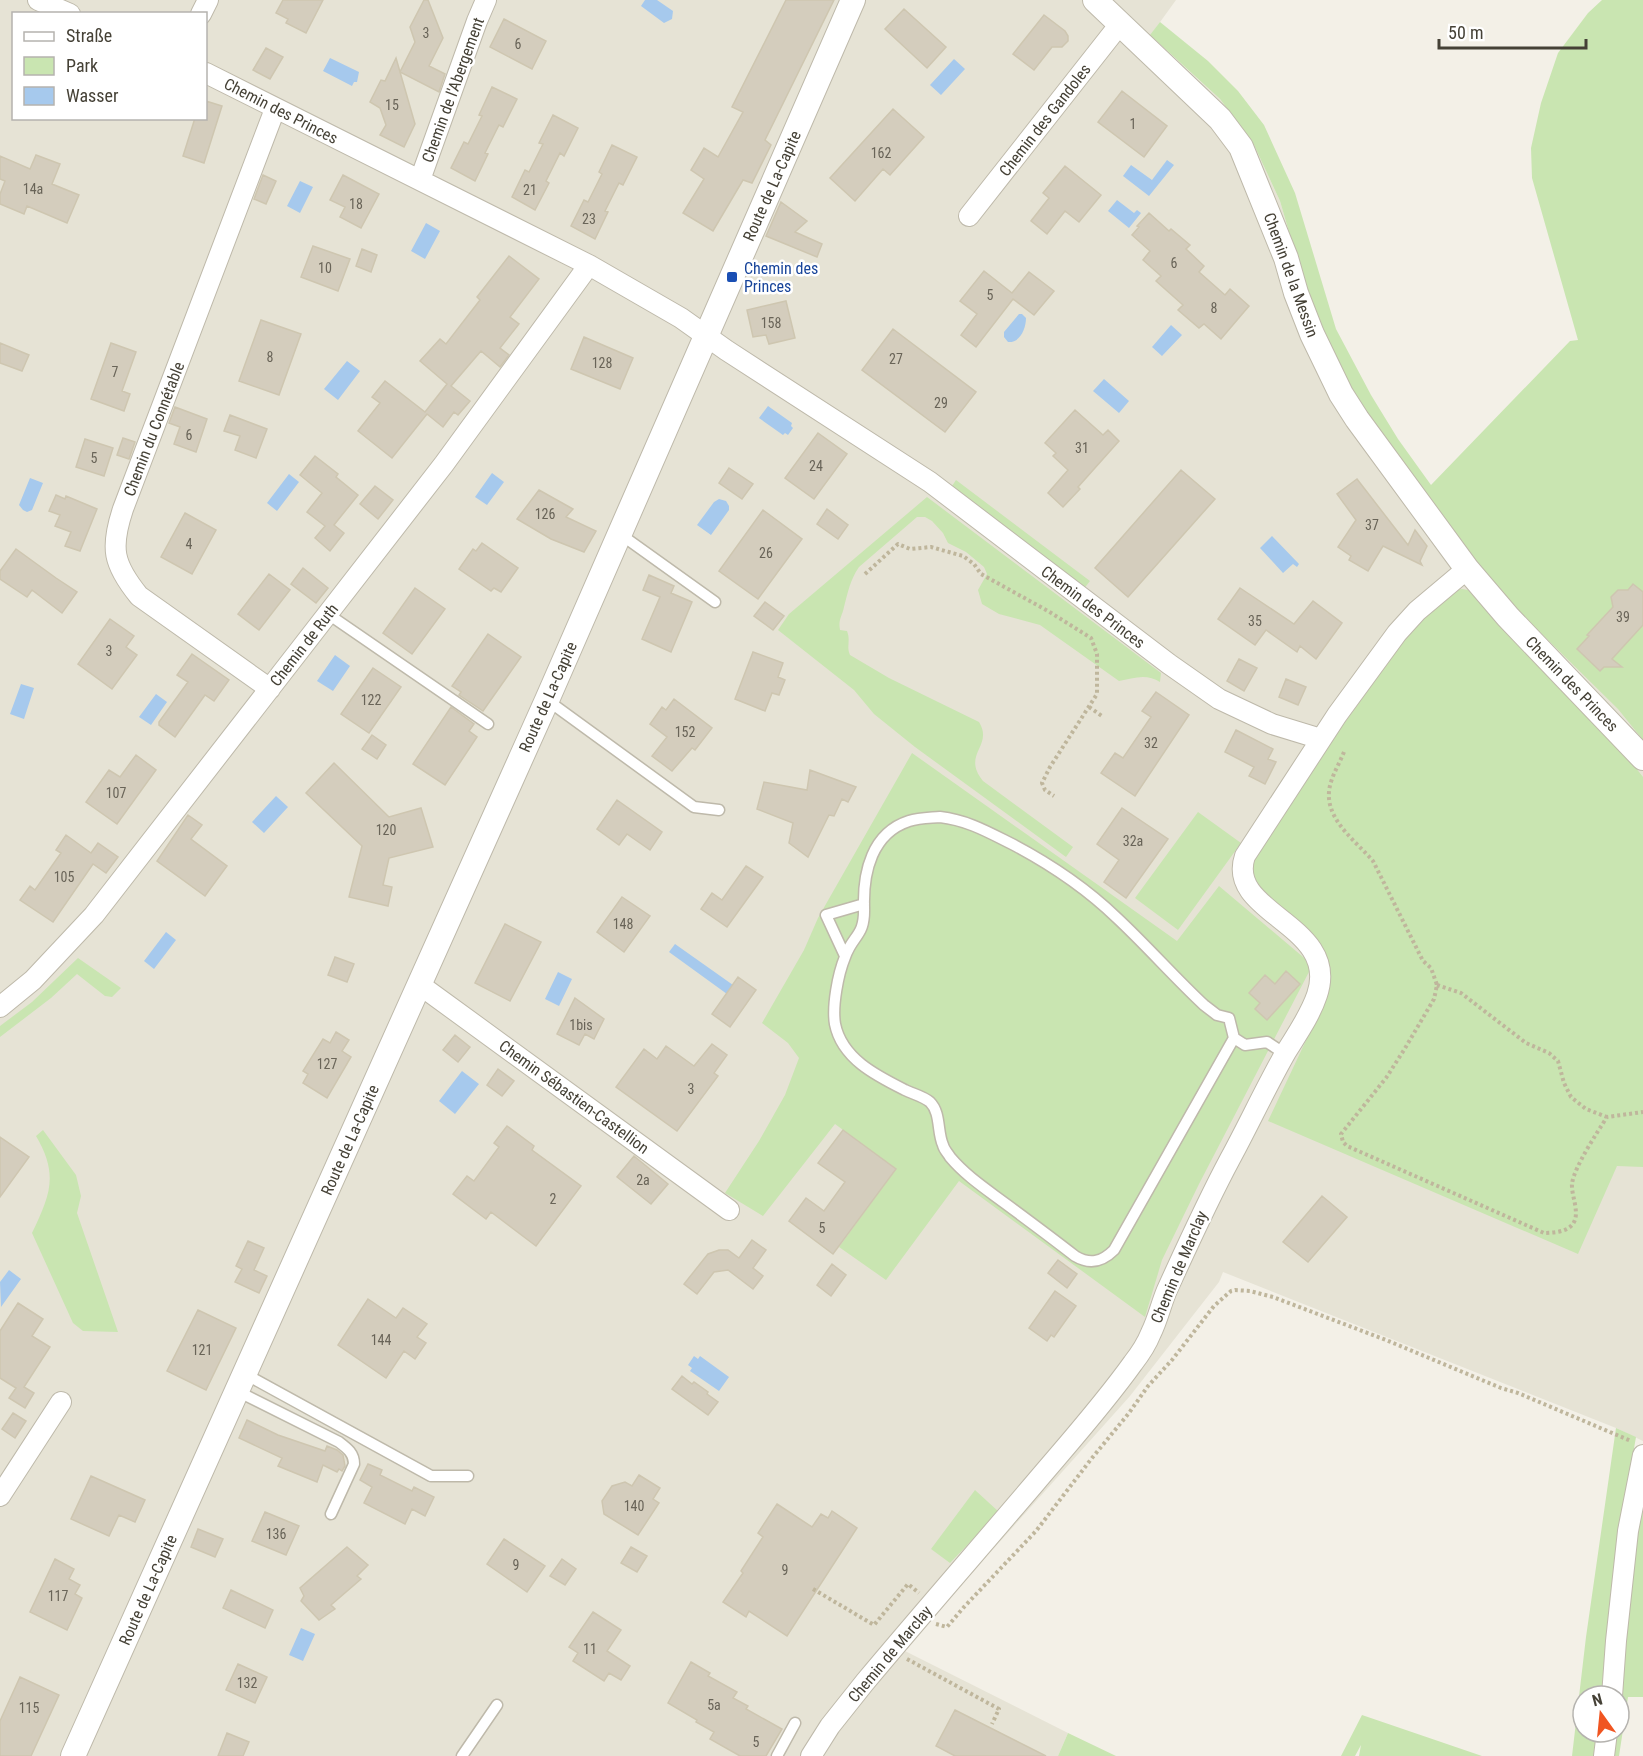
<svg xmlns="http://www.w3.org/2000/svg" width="1643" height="1756" viewBox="0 0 1643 1756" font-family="'Roboto Condensed',sans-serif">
  <rect width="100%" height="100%" fill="#f3f0e7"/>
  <!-- residential -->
  <path fill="#e6e3d5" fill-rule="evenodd" d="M0,0H1176L1150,36L1220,99L1254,145L1280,201L1311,308L1423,499L1643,363V1441L1616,1428L1223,1272L1219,1282L1130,1396L903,1650L1068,1733L1058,1756H0ZM14,14H206V118H14Z"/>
  <!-- green -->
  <path fill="#c9e5b1" d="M1602,0H1643V740L1618,709L1501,594L1355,401L1311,308L1280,201L1254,145L1220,99L1150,35L1160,22L1208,61L1238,91L1264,125L1295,193L1336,329L1371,395L1398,439L1431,485L1570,341L1578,340L1532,178L1531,148L1541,103L1558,53L1588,13Z
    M956,480L1090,581L1083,590L950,489Z
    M927,497L1161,673L1160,682C1147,673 1133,678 1119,681L1040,625L999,614L982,604L978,590L987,574L984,567L966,552L948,543L943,533L932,521L925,517H917L859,567C850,580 848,592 844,607C842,617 838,619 840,630L847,631C851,641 846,646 850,655L889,678L979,722C994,746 961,754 983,781L1073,847L1066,857L915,747L874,714L854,690L778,630L789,614Z
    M1462,589L1468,590L1610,735L1643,777V1167L1617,1166L1578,1254L1268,1121L1326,998C1331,976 1333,965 1320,946L1256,885L1250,863L1335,736L1415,625L1456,590Z
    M912,753L1177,941L1219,886L1309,962L1311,968L1199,1184L1162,1260L1145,1317L959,1181L886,1280L839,1247L896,1169L835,1124L763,1216L725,1193L759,1141L785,1095L799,1058L788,1043L762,1023L804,950L818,918Z
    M1198,812L1241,843L1178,930L1135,898Z
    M78,958L121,988L112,997L105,996L77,974L51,998L0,1037V1026L32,1002Z
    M43,1130L76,1175L81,1196L77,1213L118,1332L83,1331L73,1323L32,1233C50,1195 59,1175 36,1136Z
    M1616,1428L1636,1437L1620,1529L1611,1591L1601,1696H1583V1732H1597L1595,1756H1572L1586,1637Z
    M975,1490L999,1512L950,1563L931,1549Z
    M1643,1496V1697H1628L1619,1756H1613L1616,1732H1619L1624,1656L1638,1520Z
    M1362,1715L1482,1756H1359L1361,1745L1355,1756H1341Z
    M1068,1733L1116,1756H1058Z"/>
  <!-- water -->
  <path fill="#a6c9ed" d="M645,0H657L673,11L672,19L664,23L641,6Z
    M330,58L359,72L357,82H354L352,86L323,71Z
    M954,59L965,69L941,95L930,85Z
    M1167,160L1174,165L1149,196L1123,176L1131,165L1152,180Z
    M300,181L313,187L300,213L287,206Z
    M1117,200L1134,213L1137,210L1141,213L1129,228L1108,211Z
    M426,223L440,231L425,259L411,251Z
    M1019,314H1022L1026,318C1026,329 1020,343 1008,342L1004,337V332Z
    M1171,325L1182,335L1162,356L1152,347Z
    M347,361L360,371L338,400L324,389Z
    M1104,379L1129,401L1119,413L1093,391Z
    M768,406L792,423L791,426L793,428L788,435L785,433L783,435L759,418Z
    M492,473L504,482L487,505L475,497Z
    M289,474L299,482L277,511L267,503Z
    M30,478L43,483L32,510L27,512L23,510L19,505Z
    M719,499L726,501L729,506V510L711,535L697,525L714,502Z
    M1272,536L1299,564L1297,567L1293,564L1283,573L1260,548Z
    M335,655L350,666L333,691L317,681Z
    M21,684L34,688L24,719L10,714Z
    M156,694L167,702L151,725L139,717Z
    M276,796L288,807L264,833L252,822Z
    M166,932L176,940L154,969L144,961Z
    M675,944L733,985L727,994L669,952Z
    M558,972L572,979L559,1006L545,999Z
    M462,1071L479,1084L455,1114L439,1101Z
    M9,1270L21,1279L1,1307L0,1282Z
    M694,1356L698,1359L700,1356L729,1377L719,1391L690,1371L692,1368L688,1365Z
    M301,1628L315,1634L303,1661L289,1655Z"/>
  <!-- building -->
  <path fill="#d4cdbd" stroke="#cec6b0" stroke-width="1.5" d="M283,0H323L306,33L286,23L288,19L276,13Z
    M424,0H428L443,38L429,66L445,74L439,92L400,72L415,42L410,27Z
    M786,0H834L765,140L771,145L752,183L743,180L713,231L683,213L704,179L691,170L704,148L718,157L743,112L732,107Z
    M904,9L946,47L927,68L885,29Z
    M1044,15L1065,31L1068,36V41L1062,47H1052L1034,70L1013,54Z
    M504,19L546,41L532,69L490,47Z
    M266,48L283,57L270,79L253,70Z
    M396,58L415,124L404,147L380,135L386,125L380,108L370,102L381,80L385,81Z
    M492,87L517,99L503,127L499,125L485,153L488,154L475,181L451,168L464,142L468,144L482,116L479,115Z
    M1122,91L1167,126L1144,157L1098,122Z
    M206,101L222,106L204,163L183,156L195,118H206Z
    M893,109L924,137L890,175L883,169L855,201L830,178Z
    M553,115L578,128L564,156L560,153L546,181L549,183L535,210L512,197L525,170L529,172L543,144L539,143Z
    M612,145L637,157L623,185L619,183L605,211L608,212L595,239L571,226L584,200L588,202L602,174L599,172Z
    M36,155L60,164L52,184L79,195L67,223L27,206L24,214L0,204V194L5,181L0,179V156L30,169Z
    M1065,166L1101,195L1079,222L1065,211L1047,234L1031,221L1049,198L1043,193Z
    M263,175L276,181L266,204L254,199Z
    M343,175L379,194L361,228L340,217L345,207L330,200Z
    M781,202L807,221L795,232L822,244L817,257L766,236Z
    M1149,213L1169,231L1171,229L1190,245L1186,249L1204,266L1199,272L1225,295L1230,289L1249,306L1221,339L1204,324L1199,328L1178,310L1183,305L1156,281L1161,276L1143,260L1150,251L1132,235L1139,227L1137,226Z
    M313,246L350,259L338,291L301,277Z
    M362,249L377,255L371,272L356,266Z
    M509,256L539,279L510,317L519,324L500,348L509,355L500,367L481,351L451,386L470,401L458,415L454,412L443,427L427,414L392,458L358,431L380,403L372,397L385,381L425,412L447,384L420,361L440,339L446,344L480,300L477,297Z
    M984,271L1012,293L1029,272L1054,291L1034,315L1013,299L976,347L961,335L977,314L960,301Z
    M786,301L795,338L769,344L766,335L753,337L747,310Z
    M261,320L301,334L279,395L239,381Z
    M893,329L976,392L945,432L862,370Z
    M584,337L633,358L620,389L571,369Z
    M0,343L29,355L22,371L0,363Z
    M111,343L136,352L122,391L130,394L124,411L91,399Z
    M175,407L207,419L196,452L174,444L180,427L169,423Z
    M1075,410L1103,435L1108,430L1119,441L1078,487L1080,489L1063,507L1048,493L1068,470L1053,456L1056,453L1045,443Z
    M230,415L267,429L256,458L235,450L240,436L224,431Z
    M818,433L847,454L814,499L785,478Z
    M123,438L135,442L129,459L117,455Z
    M85,439L113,448L104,476L76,467Z
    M315,456L338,474L336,477L358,495L334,525L344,533L330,551L315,538L325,526L307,512L322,493L300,475Z
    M729,468L753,484L742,499L719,483Z
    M1181,470L1215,499L1128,597L1095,568Z
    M1357,479L1408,545L1415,530L1427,546L1420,561L1422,565L1383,546L1368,571L1349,560L1351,556L1338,547L1356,520L1337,494Z
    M375,486L393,500L378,519L360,504Z
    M539,490L573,509L566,517L596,531L584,552L551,539L517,519Z
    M56,495L65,499L66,496L97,509L80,551L65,546L71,532L55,526L60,515L49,511Z
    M827,509L848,525L838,539L817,524Z
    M763,510L802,539L758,599L719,571Z
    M185,513L216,530L192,574L161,557Z
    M482,543L518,568L501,592L494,588L491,591L459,569L473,549L476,551Z
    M16,549L56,578L77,592L62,613L32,590L27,597L0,579V571Z
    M303,568L328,588L316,603L291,584Z
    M269,574L290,590L259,630L238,614Z
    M649,575L674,586L671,593L692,602L671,652L642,639L660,597L643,590Z
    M1633,584L1643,592V625L1612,659L1622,667H1604L1600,671L1577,649L1589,636L1587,635L1613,607L1611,597L1618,590H1628Z
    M415,588L445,609L412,654L383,633Z
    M1240,588L1294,624L1313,601L1342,623L1316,659L1300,646L1297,652L1266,630L1255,645L1218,619Z
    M765,602L784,616L773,630L754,616Z
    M110,619L134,636L126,647L137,655L112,689L78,664Z
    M488,634L521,657L483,711L459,695L461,692L452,686Z
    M753,652L783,663L778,677L785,680L779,695L772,693L765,711L735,699Z
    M192,654L229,680L214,701L205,695L175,737L159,725V722L188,682L177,675Z
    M1239,659L1257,668L1244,691L1227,681Z
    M373,668L401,687L369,733L341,714Z
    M1286,679L1306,687L1298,705L1279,697Z
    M1156,692L1189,715L1135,796L1101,773L1115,753L1123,758L1151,717L1142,711Z
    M674,699L712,728L695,750L692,748L672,771L652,756L667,737L650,724L662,707L666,710Z
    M451,707L474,724L469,731L477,737L445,785L413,764Z
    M1236,730L1273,749L1268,759L1276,762L1265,784L1249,776L1254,767L1225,752Z
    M372,735L386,745L377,759L362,749Z
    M136,755L156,770L117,824L86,802L109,770L120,777Z
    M334,763L389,817L421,808L433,847L389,858L383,885L392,887L388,906L349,897L362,846L306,793Z
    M810,770L856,787L848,802L842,799L834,816L829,815L808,857L789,843L793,823L757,809L764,782L807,790Z
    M617,800L662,832L650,850L627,834L619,845L597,829Z
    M1122,808L1168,839L1126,898L1104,882L1119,860L1097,844Z
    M188,815L202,825L191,839L227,866L205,896L157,861Z
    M66,835L91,853L98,843L118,857L106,873L93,864L53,922L20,900L30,886L35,890L61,853L56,850Z
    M746,866L763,877L727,927L701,909L712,893L722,900Z
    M622,897L650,916L624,952L597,932Z
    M505,924L541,942L510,1001L475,983Z
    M335,957L354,964L347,982L328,975Z
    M1286,971L1300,984L1267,1020L1255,1009L1260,1003L1249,993L1265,975L1275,984Z
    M738,977L756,990L730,1027L712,1014Z
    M575,998L604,1019L594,1039L585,1034L579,1045L557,1034Z
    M336,1032L349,1040L342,1051L351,1057L327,1098L303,1083L308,1074L303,1071L323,1039L330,1043Z
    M455,1035L470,1047L458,1062L443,1050Z
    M712,1044L727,1055L714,1073L718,1076L677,1131L616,1087L644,1049L657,1059L666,1046L694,1066Z
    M498,1069L514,1081L502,1096L487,1085Z
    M507,1126L534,1146L532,1150L581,1186L536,1246L491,1212L486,1219L453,1194L467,1176L474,1181L499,1147L494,1143Z
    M843,1130L896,1169L833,1254L789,1221L806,1198L824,1211L845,1182L818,1163Z
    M0,1137L29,1157L0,1197Z
    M634,1156L668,1184L651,1204L617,1177Z
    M1322,1196L1347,1217L1308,1262L1283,1242Z
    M752,1240L766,1250L753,1268L763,1276L753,1289L728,1270L714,1272L697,1294L684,1284L708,1254L719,1250H728L739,1258Z
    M248,1241L264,1248L254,1270L267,1276L259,1293L235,1282L242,1269L236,1266Z
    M1058,1260L1077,1274L1067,1288L1048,1273Z
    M832,1264L846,1275L831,1296L817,1285Z
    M1055,1291L1076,1306L1054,1337L1051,1335L1047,1341L1029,1328Z
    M368,1299L396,1318L403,1308L427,1324L417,1337L426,1343L415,1359L404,1351L386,1378L338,1345Z
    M18,1303L43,1319L32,1336L50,1347L24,1387L34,1393L25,1408L9,1398L16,1388L0,1378V1331Z
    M198,1310L236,1328L206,1390L167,1371Z
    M682,1376L692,1384L694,1382L708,1392L707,1394L718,1402L708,1415L672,1389Z
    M13,1413L26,1421L15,1438L2,1429Z
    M247,1420L278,1435L325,1451L327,1446L337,1450L343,1455L345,1466L342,1471L339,1469L337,1472L323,1465L317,1482L278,1466L282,1458L239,1438Z
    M368,1464L382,1470L380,1475L412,1491L414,1487L434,1497L425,1516L412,1509L405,1524L364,1503L372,1487L360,1480Z
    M639,1475L660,1488L653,1499L659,1503L638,1535L604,1514L602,1501L612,1486L625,1482L632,1486Z
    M91,1476L145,1500L135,1522L119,1515L109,1536L71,1519Z
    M777,1504L812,1527L821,1514L828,1518L832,1511L857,1528L787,1636L749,1611L746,1617L723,1602L743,1573L741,1571L763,1537L758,1533Z
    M265,1512L299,1526L286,1555L252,1541Z
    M198,1529L223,1539L215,1557L191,1547Z
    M504,1539L545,1566L527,1592L487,1564Z
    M347,1547L368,1565L357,1576L361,1579L331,1605L335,1609L319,1620L301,1601L304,1596L300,1588Z
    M631,1547L647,1556L637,1572L621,1563Z
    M55,1559L74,1569L69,1579L80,1585L75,1594L82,1598L67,1630L30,1612Z
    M562,1559L576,1569L565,1585L550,1576Z
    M231,1590L273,1610L265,1628L223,1608Z
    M593,1612L621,1630L607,1651L630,1666L621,1680L609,1673L604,1681L573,1661L578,1653L569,1647Z
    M691,1662L710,1673L708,1676L737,1692L733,1698L748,1706L746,1709L782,1729L766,1756H740L710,1739L714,1732L696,1722L697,1720L668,1703Z
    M238,1664L267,1677L255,1703L226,1690Z
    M20,1677L59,1695L31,1756H0V1721Z
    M955,1710L1046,1756H955L936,1746Z
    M227,1733L249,1742L243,1756H218Z"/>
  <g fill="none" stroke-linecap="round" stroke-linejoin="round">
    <defs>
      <path id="service" d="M620,534L715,602
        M328,614L488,724
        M547,700L694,807L719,810
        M940,817C967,820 988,832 1012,844C1050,864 1086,888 1117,918C1147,946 1174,977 1204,1005L1217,1015L1229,1018L1234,1038L1114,1250C1102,1262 1090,1265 1075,1256C1052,1238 1029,1221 1006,1204C986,1189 966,1176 950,1157C948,1153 944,1150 943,1145C937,1132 941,1113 930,1102C923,1096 913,1094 905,1090C877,1076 842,1059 835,1024C832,1006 838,974 845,957C853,934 865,937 864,907C863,872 872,833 909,821C919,818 929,818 940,817Z
        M845,956L826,915L864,904
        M1234,1038L1245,1045L1267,1042L1285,1054
        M245,1374L431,1476H468
        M237,1391L339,1442C347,1448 354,1453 354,1464L331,1514
        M462,1756L497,1705
        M777,1756L795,1723"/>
      <path id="minor" d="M38,0L70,14
        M201,14L208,0
        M206,73L589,265L681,318L726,350L930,482L1169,664L1219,699L1272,724L1321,739
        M420,180L477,21L486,0
        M969,216L1120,24
        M270,689L139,596C113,564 110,548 123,509L275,109
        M420,985L729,1210
        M0,1007L33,980L94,915L444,464L589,265
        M0,1496L61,1402
        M1612,1696L1616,1641L1628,1531L1643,1455
        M811,1756L830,1726L865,1682C921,1615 978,1550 1035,1483C1068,1444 1103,1405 1133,1363C1140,1354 1147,1343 1151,1333C1158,1319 1161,1304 1167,1290C1187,1246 1207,1202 1230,1159C1249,1124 1266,1087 1286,1052C1297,1034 1310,1016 1317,995C1341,924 1225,914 1245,856L1337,715L1397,633L1417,611L1467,569
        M1604,1756L1607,1732"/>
      <path id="tertiary" d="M1095,0L1220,119L1241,147L1286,258L1296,293L1312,334L1341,394L1357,419L1467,569L1508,617L1643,758
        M73,1756L547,700L853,0"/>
    </defs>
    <!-- service casing -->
    <use href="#service" stroke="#beb9aa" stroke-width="13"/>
    <!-- minor casing -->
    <use href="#minor" stroke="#beb9aa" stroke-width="22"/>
    <!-- tertiary casing -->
    <use href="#tertiary" stroke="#beb9aa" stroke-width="26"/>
    <!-- path -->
    <path stroke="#bfb69c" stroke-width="4" stroke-dasharray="3 3" stroke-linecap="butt" d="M865,574L898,544L910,549L931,547L963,556L974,564L981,574L1048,611L1091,638L1097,654V694L1050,767L1042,783L1045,790L1054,796
      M1089,707L1102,716
      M1344,752C1340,762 1334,772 1331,782C1320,816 1354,839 1373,861L1423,961L1431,968L1437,985L1434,999L1404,1050L1386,1078L1341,1134L1343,1142L1347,1146L1544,1233C1552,1233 1565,1232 1571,1226C1582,1216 1571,1196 1572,1184C1574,1167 1597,1133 1607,1117L1643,1112
      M1437,985L1461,993L1526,1043L1549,1053L1558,1061L1564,1083L1571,1097L1586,1109L1607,1117
      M813,1589L874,1625L908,1584L919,1593
      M936,1624L947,1627L964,1607L1036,1531L1092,1458L1129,1413L1148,1386L1172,1360L1214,1306L1231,1291L1235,1290L1250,1291L1273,1297L1386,1340L1501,1388L1518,1393L1631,1441
      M907,1659L999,1709L992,1724"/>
    <!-- service -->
    <use href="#service" stroke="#fff" stroke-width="10"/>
    <!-- minor -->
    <use href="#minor" stroke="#fff" stroke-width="20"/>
    <!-- tertiary -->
    <use href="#tertiary" stroke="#fff" stroke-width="24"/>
  </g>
  <!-- markers -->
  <rect fill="#1a4fb4" stroke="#fff" stroke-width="2" x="726" y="271" width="12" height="12" rx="3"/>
  <g text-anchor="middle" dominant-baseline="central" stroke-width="5" stroke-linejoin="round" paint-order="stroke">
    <!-- number labels -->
    <g font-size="14" fill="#696458">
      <text x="426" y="33">3</text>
      <text x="518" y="44">6</text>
      <text x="392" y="105">15</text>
      <text x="1133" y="124">1</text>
      <text x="881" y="153">162</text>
      <text x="33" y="189">14a</text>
      <text x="530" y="190">21</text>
      <text x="356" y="204">18</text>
      <text x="589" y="219">23</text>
      <text x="1174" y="263">6</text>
      <text x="325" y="268">10</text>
      <text x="990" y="295">5</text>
      <text x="1214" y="308">8</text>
      <text x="771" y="323">158</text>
      <text x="270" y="357">8</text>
      <text x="896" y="359">27</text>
      <text x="602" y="363">128</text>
      <text x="115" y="372">7</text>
      <text x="941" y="403">29</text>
      <text x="189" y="435">6</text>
      <text x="1082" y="448">31</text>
      <text x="94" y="458">5</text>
      <text x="816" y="466">24</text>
      <text x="545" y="514">126</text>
      <text x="1372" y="525">37</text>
      <text x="189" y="544">4</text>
      <text x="766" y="553">26</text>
      <text x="1623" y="617">39</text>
      <text x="1255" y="621">35</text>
      <text x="109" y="651">3</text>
      <text x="371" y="700">122</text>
      <text x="685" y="732">152</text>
      <text x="1151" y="743">32</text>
      <text x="116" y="793">107</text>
      <text x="386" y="830">120</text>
      <text x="1133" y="841">32a</text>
      <text x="64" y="877">105</text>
      <text x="623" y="924">148</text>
      <text x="581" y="1025">1bis</text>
      <text x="327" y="1064">127</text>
      <text x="691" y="1089">3</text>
      <text x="643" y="1180">2a</text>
      <text x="553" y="1199">2</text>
      <text x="822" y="1228">5</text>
      <text x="381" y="1340">144</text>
      <text x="202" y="1350">121</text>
      <text x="634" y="1506">140</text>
      <text x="276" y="1534">136</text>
      <text x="516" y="1565">9</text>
      <text x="785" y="1570">9</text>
      <text x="58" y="1596">117</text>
      <text x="590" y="1649">11</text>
      <text x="247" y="1683">132</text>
      <text x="714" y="1705">5a</text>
      <text x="29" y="1708">115</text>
      <text x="756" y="1742">5</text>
    </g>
    <!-- street labels -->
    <g font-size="16" fill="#454136" stroke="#fff">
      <text transform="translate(453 90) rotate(-70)">Chemin de l'Abergement</text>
      <text transform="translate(281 111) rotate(27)">Chemin des Princes</text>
      <text transform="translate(1045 120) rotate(-52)">Chemin des Gandoles</text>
      <text transform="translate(772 186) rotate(-66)">Route de La-Capite</text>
      <text transform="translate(1291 275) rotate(70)">Chemin de la Messin</text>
      <text transform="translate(154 429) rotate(-69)">Chemin du Connétable</text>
      <text transform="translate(1093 607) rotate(37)">Chemin des Princes</text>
      <text transform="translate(304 645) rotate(-52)">Chemin de Ruth</text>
      <text transform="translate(1572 684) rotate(46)">Chemin des Princes</text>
      <text transform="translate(548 697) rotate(-66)">Route de La-Capite</text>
      <text transform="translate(574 1097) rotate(36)">Chemin Sébastien-Castellion</text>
      <text transform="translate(350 1140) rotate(-66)">Route de La-Capite</text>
      <text transform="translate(1179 1267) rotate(-67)">Chemin de Marclay</text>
      <text transform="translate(148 1590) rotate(-66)">Route de La-Capite</text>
      <text transform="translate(890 1654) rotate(-50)">Chemin de Marclay</text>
    </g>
    <!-- transit labels -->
    <g font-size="16" fill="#164399" stroke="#fff" text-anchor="start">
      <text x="744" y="268">Chemin des<tspan x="744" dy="18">Princes</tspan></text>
    </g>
  </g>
  <!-- legend -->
  <rect x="12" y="12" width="195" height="108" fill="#ffffff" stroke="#b5b3af" stroke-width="1.5"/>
  <rect x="24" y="32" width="30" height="9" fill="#ffffff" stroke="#b5b3af" stroke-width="1.5"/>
  <text x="66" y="42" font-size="18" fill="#454136">Straße</text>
  <rect x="24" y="57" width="30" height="18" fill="#c9e5b1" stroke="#b5b3af" stroke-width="1.5"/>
  <text x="66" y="72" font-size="18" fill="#454136">Park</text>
  <rect x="24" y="87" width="30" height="18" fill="#a6c9ed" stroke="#b5b3af" stroke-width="1.5"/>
  <text x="66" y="102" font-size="18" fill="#454136">Wasser</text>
  <!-- north arrow -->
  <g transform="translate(1601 1714) rotate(345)"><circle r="28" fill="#ffffff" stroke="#b5b3af" stroke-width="1.5"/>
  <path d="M0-4.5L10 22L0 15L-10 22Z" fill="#f05521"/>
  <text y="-9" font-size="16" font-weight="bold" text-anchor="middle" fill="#454136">N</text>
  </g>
  <!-- scale -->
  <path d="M1439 39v9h147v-9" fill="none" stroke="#454136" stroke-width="3"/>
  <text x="1448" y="39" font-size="18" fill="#454136" stroke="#ffffff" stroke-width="4.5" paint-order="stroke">50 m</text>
</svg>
